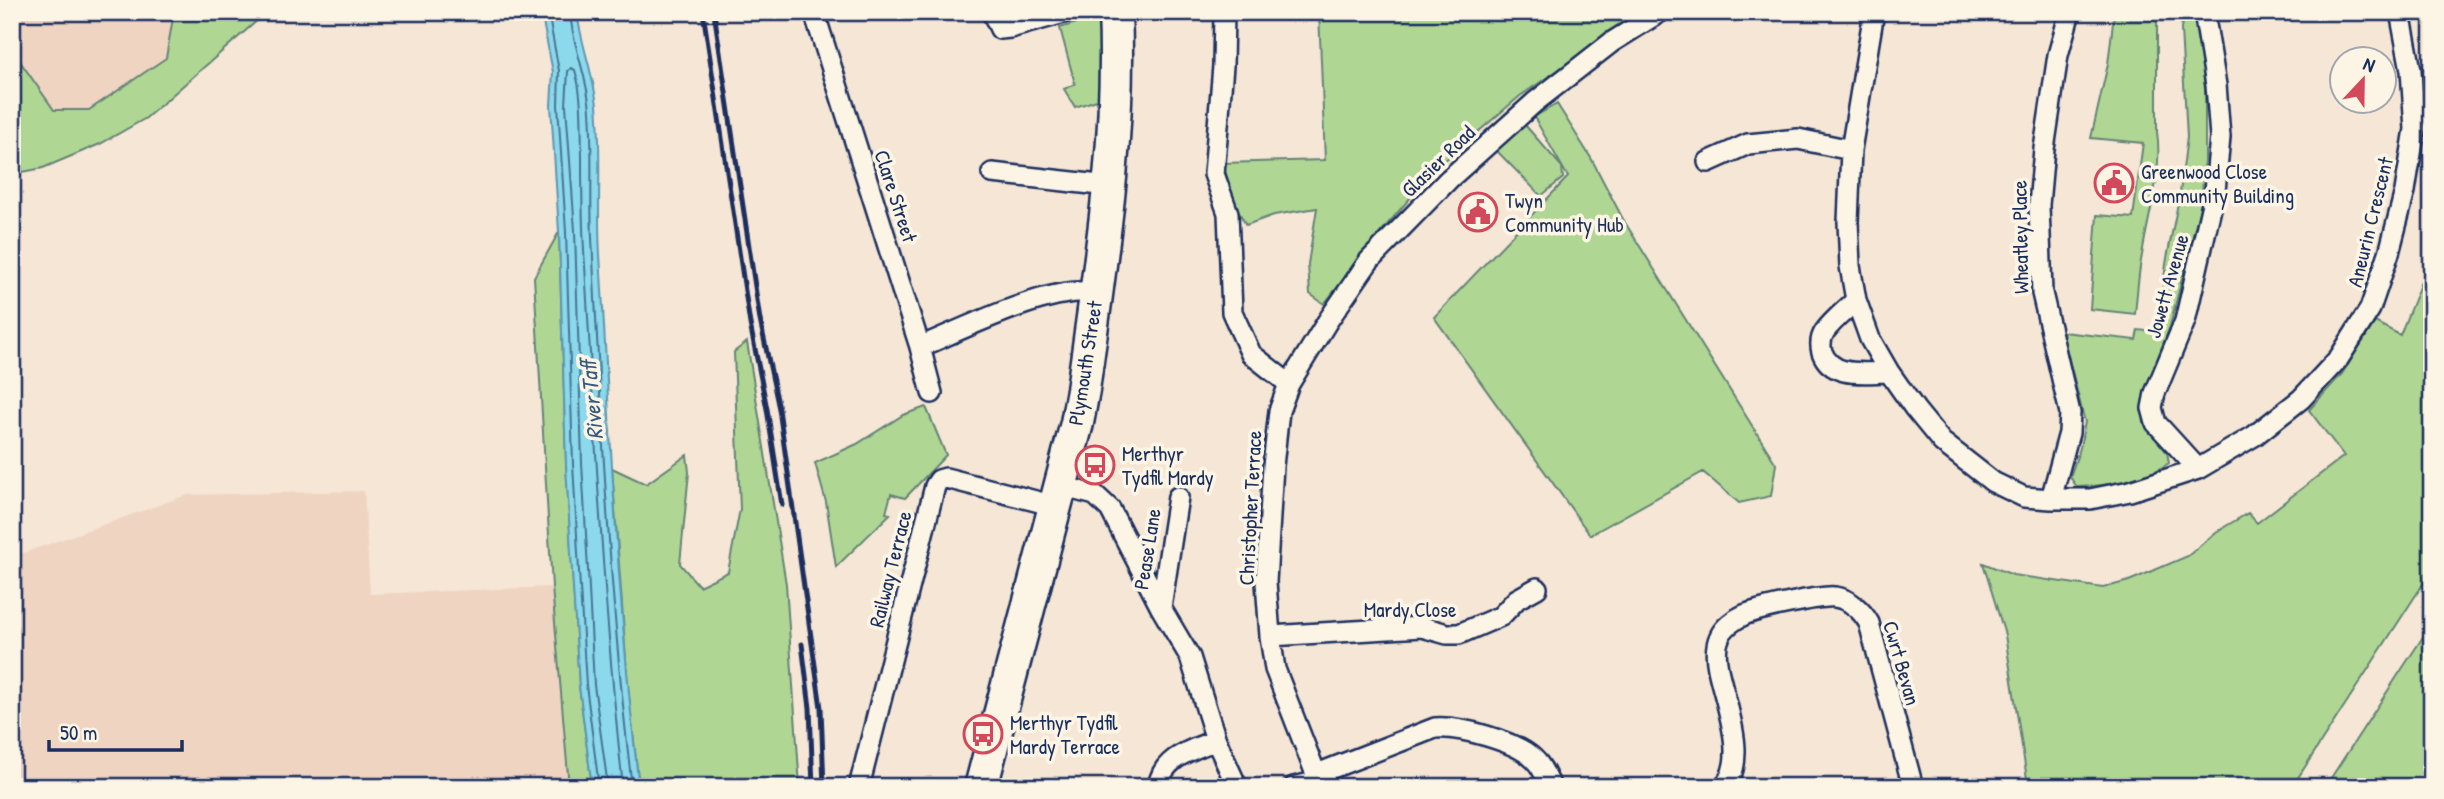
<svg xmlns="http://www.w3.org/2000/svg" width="2444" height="799" viewBox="0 0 2444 799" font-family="'Patrick Hand',sans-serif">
  <rect width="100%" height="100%" fill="#f6e6d5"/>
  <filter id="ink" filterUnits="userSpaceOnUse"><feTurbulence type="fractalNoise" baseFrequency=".0143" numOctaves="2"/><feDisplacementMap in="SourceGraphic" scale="14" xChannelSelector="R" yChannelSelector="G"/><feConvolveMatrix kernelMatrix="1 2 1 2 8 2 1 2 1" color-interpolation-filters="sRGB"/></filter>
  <g filter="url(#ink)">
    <!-- built -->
    <path fill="#efd4c2" d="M12,12H174L166,58L89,110L79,111L12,138Z
      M364,491L370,594L552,587L569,787H12V557L187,495Z"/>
    <!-- green -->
    <path fill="#afd793" stroke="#658378" stroke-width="2" d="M174,12H267L146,118L100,144L43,168L12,174V50L54,110H89L166,58Z
      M1319,12H1628L1630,21L1520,96L1436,168L1380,233L1324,304L1310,294L1308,264L1317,208L1274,215L1246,225L1235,205L1223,163L1325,160Z
      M2184,12H2195L2198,23L2205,89V157L2201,204L2170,326L2146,389L2141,411L2149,431L2167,452L2169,463C2145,480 2107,486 2077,487L2070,477L2080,448L2085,422L2062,332L2136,340L2138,330L2156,332L2167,258L2180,193L2187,137L2181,29Z
      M2114,14L2157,19V132C2163,172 2148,215 2142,255C2138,275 2137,295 2135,314L2090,309L2097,215L2133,218L2143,143L2091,138L2108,64Z
      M1093,18L1099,19L1101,24L1100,99L1075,107L1064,89L1075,84L1060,28Z
      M1557,104L1591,158L1624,221L1776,464L1771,496L1739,503L1703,472L1590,535L1434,317L1568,177L1534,117Z
      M1525,125L1562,167L1563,178L1541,196L1496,150Z
      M559,232L566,464L579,686L592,787H569L552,587L534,277Z
      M2432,254V570L2292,787H2020L2027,779L2005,635L1983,563L2013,575L2103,588L2129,581L2188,556L2216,532L2248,513L2257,523L2344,456L2309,410L2342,374L2375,322L2400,335Z
      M747,342L786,584L800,787H639L628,687L612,468L646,484L687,455L689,472L680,564L699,586L728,572L740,509L734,352Z
      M926,407L946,455L905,498L891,494L886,513L890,514L836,567L826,502L815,463L857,444L903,415Z
      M2432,623V787H2325Z"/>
    <!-- water -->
    <path fill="#8bd9ea" stroke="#5e95b2" stroke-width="2" d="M541,12H577C581,44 593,73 597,105C602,154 597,205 600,254C610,431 618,610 639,787H592L579,686L572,571L566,464L559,232L551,105L553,72Z"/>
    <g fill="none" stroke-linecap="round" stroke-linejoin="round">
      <!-- shore -->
      <path stroke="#487396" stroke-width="2" d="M548,12L559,71L558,105L566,232L573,464L579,571L586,685L599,787
        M570,12C572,45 588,77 590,111C593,153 590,195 592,238C601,421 610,605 632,787
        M608,787L594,685L588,570L582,463L575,231L566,105L568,71L571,68L575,70C583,97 581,126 582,154C582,191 582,228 585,265C595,439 604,613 623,787"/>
      <defs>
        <path id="minor" d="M814,12L920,347L932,393
          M992,12L1000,29L1010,28L1067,12
          M1224,12L1223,66L1214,174L1228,213L1232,312L1251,354L1289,384
          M1874,12L1851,150L1848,222L1850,266L1856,300L1870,339L1889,372L1915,409L1942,442L1993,482L2024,497L2051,499H2090L2130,491L2198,469L2254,436L2301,399L2339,358L2370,309L2389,253L2405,191L2415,129L2411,70L2400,12
          M1708,162L1748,144L1798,139L1851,150
          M992,173L1109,186
          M1856,300C1846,310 1833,320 1825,331C1821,337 1820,345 1822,352C1832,379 1865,372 1889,372
          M920,347C963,329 1053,284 1096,293
          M2198,469L2156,423L2152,408L2155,393L2185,321L2215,191L2220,137L2216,85L2204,12
          M1060,486L1095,495L1110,509L1161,608L1190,657L1216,740L1237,787
          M2051,499L2069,433L2070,413L2042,293L2039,205L2044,149L2058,55L2070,12
          M1161,608L1178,497
          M1270,636L1422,627L1447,634H1459L1501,616L1517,599L1537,588
          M1317,774L1435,728C1459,726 1516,741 1534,759C1542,766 1546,777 1551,787
          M859,787L935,486L939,480L946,478L1055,506
          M1158,787C1162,757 1192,750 1216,740
          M1294,787L1311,783L1318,779
          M1321,787L1275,669L1270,636L1266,582L1273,466L1279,411L1289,384L1327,322L1369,261L1449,179L1535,102L1612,42L1660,12
          M1723,787C1750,761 1724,700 1718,669C1716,659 1715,646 1720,636C1724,627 1735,619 1744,615C1757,609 1823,595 1835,597C1850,599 1862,611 1869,623L1913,787"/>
        <path id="primary" d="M981,787L1077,423L1083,390C1100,264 1121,139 1115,12"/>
      </defs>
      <!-- minor casing -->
      <use href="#minor" stroke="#1b2f5e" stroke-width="24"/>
      <!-- primary casing -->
      <use href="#primary" stroke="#1b2f5e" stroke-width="37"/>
      <!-- minor -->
      <use href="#minor" stroke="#fcf5e5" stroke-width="19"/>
      <!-- primary -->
      <use href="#primary" stroke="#fcf5e5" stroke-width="32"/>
      <!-- rail -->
      <path stroke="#1b2f5e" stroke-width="5" d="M703,12L750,324L767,409L782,505
        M714,12L760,320L779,409L821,708L824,787
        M802,644L810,708L813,787"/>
    </g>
  </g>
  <!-- icons -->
  <defs>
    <symbol id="civic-ring" viewBox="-11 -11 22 22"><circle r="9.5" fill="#fcf5e5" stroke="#d1495b" stroke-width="1.5"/><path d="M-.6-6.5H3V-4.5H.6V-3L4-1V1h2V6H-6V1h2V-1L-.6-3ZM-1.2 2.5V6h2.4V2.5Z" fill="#d1495b"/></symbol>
    <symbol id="bus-ring" viewBox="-11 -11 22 22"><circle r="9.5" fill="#fcf5e5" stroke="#d1495b" stroke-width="1.5"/><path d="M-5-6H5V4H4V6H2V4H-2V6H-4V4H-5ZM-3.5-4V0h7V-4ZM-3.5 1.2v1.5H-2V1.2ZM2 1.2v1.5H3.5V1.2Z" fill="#d1495b"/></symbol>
  </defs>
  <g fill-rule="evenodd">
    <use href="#civic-ring" x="2092" y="161" width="44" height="44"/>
    <use href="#civic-ring" x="1456" y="190" width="44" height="44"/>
    <use href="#bus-ring" x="1073" y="443" width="44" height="44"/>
    <use href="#bus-ring" x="961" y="712" width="44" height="44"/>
  </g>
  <g text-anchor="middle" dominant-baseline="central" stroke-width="7" stroke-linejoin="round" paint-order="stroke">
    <!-- street labels -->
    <g font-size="21" fill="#1b2f5e" stroke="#fcf5e5">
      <text transform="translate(1438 161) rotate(-44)">Glasier Road</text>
      <text transform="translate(896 196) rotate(72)">Clare Street</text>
      <text transform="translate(2370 222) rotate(-76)">Aneurin Crescent</text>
      <text transform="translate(2020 237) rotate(-91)">Wheatley Place</text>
      <text transform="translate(2167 286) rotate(-74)">Jowett Avenue</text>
      <text transform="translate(1085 363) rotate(-81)">Plymouth Street</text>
      <text transform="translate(1250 508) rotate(-87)">Christopher Terrace</text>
      <text transform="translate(1147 549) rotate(-81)">Pease Lane</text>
      <text transform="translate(890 569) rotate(-76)">Railway Terrace</text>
      <text x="1410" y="609">Mardy Close</text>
      <text transform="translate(1902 663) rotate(74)">Cwrt Bevan</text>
    </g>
    <!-- poi labels -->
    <g font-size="21" fill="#1b2f5e" stroke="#fcf5e5" text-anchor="start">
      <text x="2141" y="171">Greenwood Close<tspan x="2141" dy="24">Community Building</tspan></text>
      <text x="1505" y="200">Twyn<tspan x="1505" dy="24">Community Hub</tspan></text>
      <text x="1122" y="453">Merthyr<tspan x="1122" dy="24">Tydfil Mardy</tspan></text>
      <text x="1010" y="722">Merthyr Tydfil<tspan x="1010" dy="24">Mardy Terrace</tspan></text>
    </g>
    <!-- water labels -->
    <g font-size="23" font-style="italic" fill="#375a81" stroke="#fcf5e5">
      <text transform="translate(591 400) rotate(-95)">River Taff</text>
    </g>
  </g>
  <!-- margin -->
  <rect width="2444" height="799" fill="none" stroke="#fcf5e5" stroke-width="42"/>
  <rect x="21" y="21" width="2402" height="757" fill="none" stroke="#1b2f5e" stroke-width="2.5" filter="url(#ink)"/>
  <!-- north arrow -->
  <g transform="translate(2363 80) rotate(22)"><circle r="33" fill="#fcf5e5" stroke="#a2a6af" stroke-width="2"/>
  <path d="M0-5L12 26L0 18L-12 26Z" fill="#d1495b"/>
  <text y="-10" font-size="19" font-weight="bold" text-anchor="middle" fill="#1b2f5e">N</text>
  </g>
  <!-- scale -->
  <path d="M49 740v10h133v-10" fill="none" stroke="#1b2f5e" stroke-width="3.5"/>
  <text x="60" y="740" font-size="21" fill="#1b2f5e" stroke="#fcf5e5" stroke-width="5" paint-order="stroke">50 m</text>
</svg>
